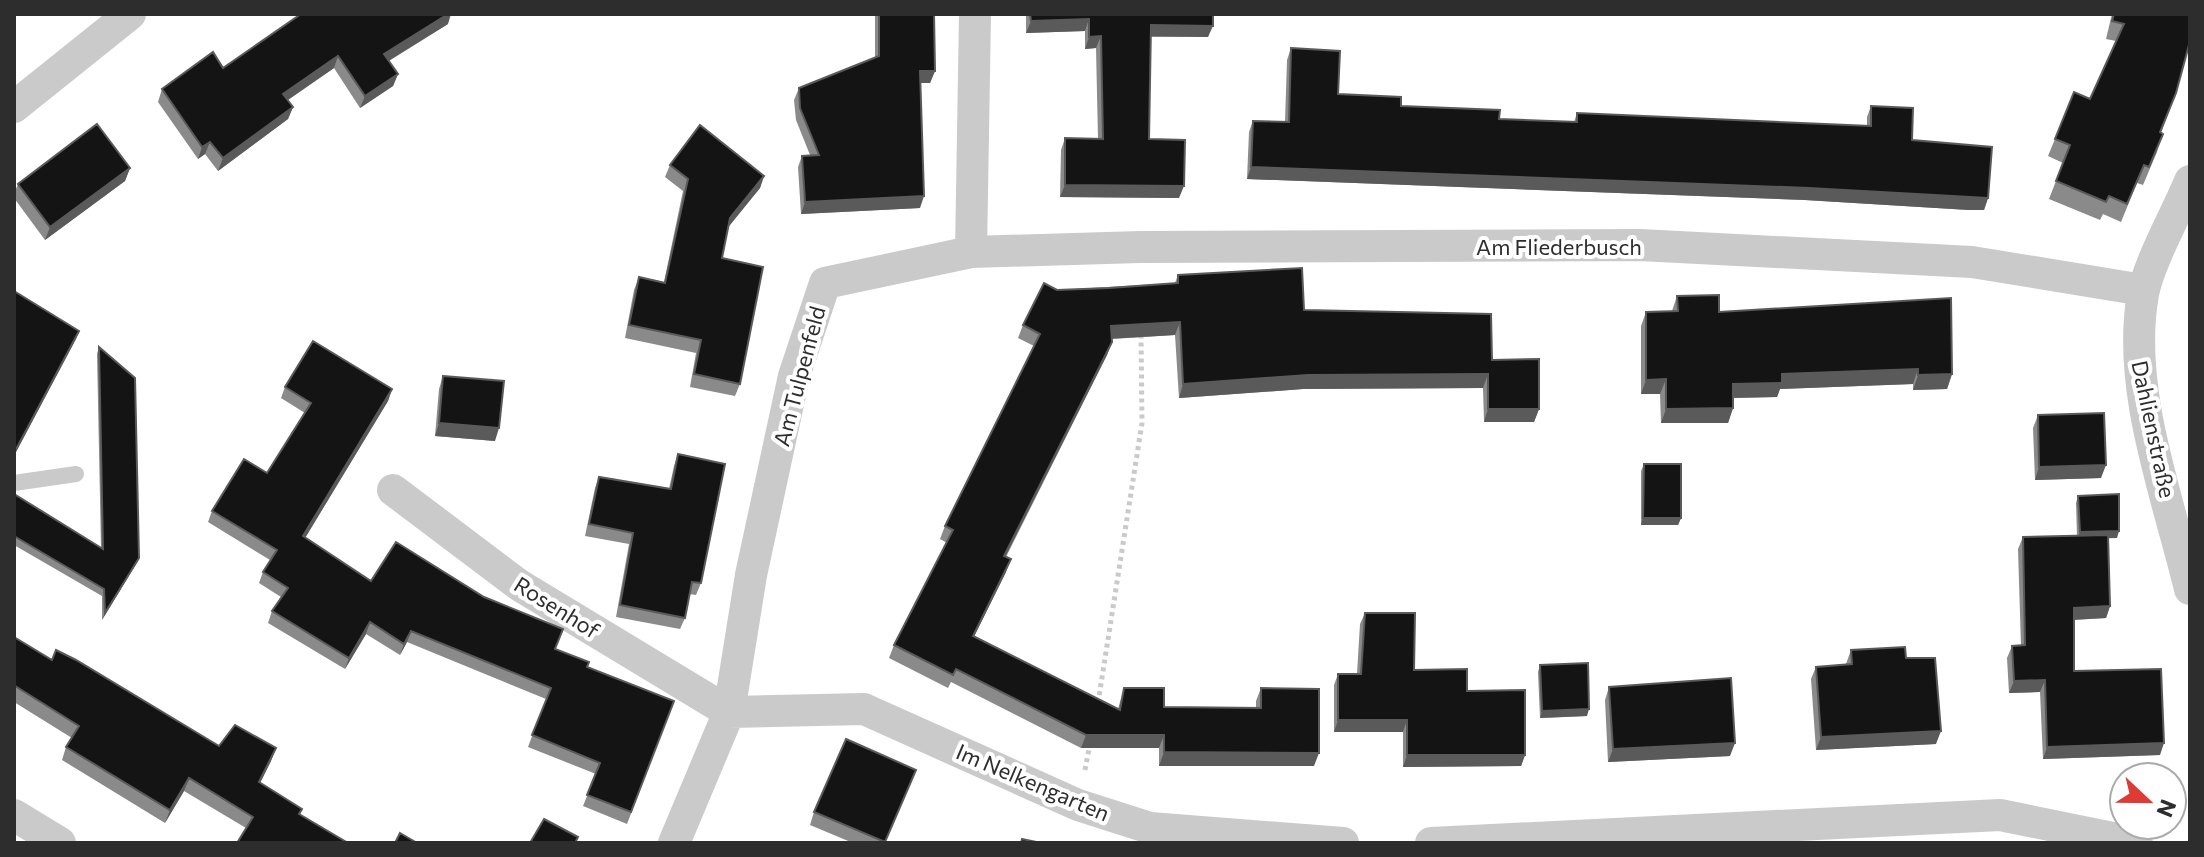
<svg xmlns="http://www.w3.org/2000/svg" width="2204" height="857" viewBox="0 0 2204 857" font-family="Commissioner,sans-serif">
  <rect width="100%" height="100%" fill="#fff"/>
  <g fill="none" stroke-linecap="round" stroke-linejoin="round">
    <!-- path -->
    <path stroke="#cacaca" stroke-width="5" stroke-dasharray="4 4" stroke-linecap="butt" d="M1098,703L1142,423L1141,332
      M1085,770L1090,744"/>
    <!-- service -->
    <path stroke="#cacaca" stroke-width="16" d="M14,483L76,474"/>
    <!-- minor -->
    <path stroke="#cacaca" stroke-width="32" d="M14,107L130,14
      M2190,181C2177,213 2149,262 2143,294C2126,389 2168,497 2190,589
      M971,252L1140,247L1640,245L1972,262L2143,290
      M393,490L519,585L729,712L864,709L1078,805L1150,828L1343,843
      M14,815L60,843
      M674,843L729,712L751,575L794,376L825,283L971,252L975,14
      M1431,843L2000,815L2137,843"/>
  </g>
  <!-- wall -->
  <path fill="#8a8a8a" d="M875,14H934L935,71L930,83H920V208L801,214L798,167L802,156L810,155L796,120L794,100L799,88L875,58Z
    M1026,14H1213L1208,37H1151L1149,139L1179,198L1060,197L1061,150L1065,138L1098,139L1096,48L1085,49V31L1026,33Z
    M2112,14H2190L2176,93L2161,133L2157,152L2143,185L2137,183L2121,222L2103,214L2100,220L2049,199L2063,163L2048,156L2055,139L2090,99L2116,41L2106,39Z
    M448,24L389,61L398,74L393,86L360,108L334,68L288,100L293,107L288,119L218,171L205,154L198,159L158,102L162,89L223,68Z
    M1291,48L1338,94L1401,106L1499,119L1574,122L1577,113L1867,126V117L1871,106L1912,140L1988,198L1984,210H1969L1805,200L1247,179L1249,132L1253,121L1285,122L1287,60Z
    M670,165L764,176L760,188L728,227L722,258L740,384L735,396L690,387L696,353L625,338L634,290L639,277L664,282L683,191L665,177Z
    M130,168L125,181L45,240L14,198V194L18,184Z
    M1178,275L1492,360L1539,409L1534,422H1484L1483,388L1303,389L1179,398L1175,335L1112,339L1107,355L1006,557V572L974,636L1118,709L1124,688L1164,707L1256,708V701L1261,688L1314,766H1159V748H1081L951,682L948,688L889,658L894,645L947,543L940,539L945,526L1034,346L1018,338L1023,325L1057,290L1175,283Z
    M1677,296L1719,312L1952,374L1947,389L1913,390V384L1780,389L1777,397L1733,398V408L1728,423H1661L1660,394H1641V326L1646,312L1672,311Z
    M99,347L139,558L136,564L102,620V596L14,545V494L101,548L97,354Z
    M443,376L495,441L435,436L439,389Z
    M285,387L392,389L388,401L305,538L371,581L555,649L587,667L674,701L627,824L583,806L596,774L528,747L546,699L407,642L400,655L366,634L345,669L268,623L272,611L281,597L259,583L263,572L270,560L208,522L212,511L267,473L305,413L281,398Z
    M2038,415L2101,478L2035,480L2033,428Z
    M678,454L701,583L696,595L689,594L685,618L680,629L616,617L629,544L585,536L595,488L599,477L669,489L674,466Z
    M1644,464L1681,518L1678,525H1641V471Z
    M2078,496L2117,538H2108L2110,606L2106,618L2074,620V671L2160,755L2043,759L2040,692L2009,693L2007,658L2012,646H2021L2018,549L2023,537L2077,536L2076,503Z
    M1365,613L1414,670L1467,691L1525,755L1521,766L1403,767V732H1334V685L1338,674H1357L1360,624Z
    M14,637L52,660L219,746L271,761L260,783L302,809L300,815L246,828L184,791L165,823L62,760L66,747L72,738L14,702Z
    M1851,650L1906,658L1936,744L1816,750L1811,679L1816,667L1846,664Z
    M1540,665L1587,716L1540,718L1538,672Z
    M1609,687L1730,756L1608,762L1605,700Z
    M916,770L885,843H853L810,825L814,812Z"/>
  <!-- shaded-wall -->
  <path fill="#5a5a5a" d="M448,14H451L448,24L380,66L384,54Z
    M1089,19L1085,31L1026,33L1031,21Z
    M1151,25L1213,26L1208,37L1146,36Z
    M1101,36L1096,48L1085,49L1089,37Z
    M338,56L334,68L279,106L283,94Z
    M920,71H935L930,83H916Z
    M398,74L393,86L360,108L365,96Z
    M293,107L288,119L218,171L223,158Z
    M210,142L205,154L198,159L202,147Z
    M1251,167L1809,188L1988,198L1984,210H1969L1805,200L1247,179Z
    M130,168L125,181L45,240L50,227Z
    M764,176L760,188L726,230L730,218Z
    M1065,185L1184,186L1179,198L1060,197Z
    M924,196L920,208L801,214L805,202Z
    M1180,322L1175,335L1106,339L1111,326Z
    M79,331L76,339L14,456V453Z
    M1112,342L1107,355L999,569L1004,556Z
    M1918,369L1913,384L1780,389L1777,397L1727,398L1733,384L1782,374Z
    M1488,374L1483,388L1303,389L1179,398L1183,384L1308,375Z
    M1952,374L1947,389L1913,390L1918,375Z
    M1666,379L1660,394H1641L1646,380Z
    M392,389L388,401L299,548L303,536Z
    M1733,408L1728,423H1661L1666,409Z
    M1488,409H1539L1534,422H1484Z
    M439,423L499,428L495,441L435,436Z
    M2106,465L2101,478L2035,480L2039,467Z
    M1643,518H1681L1678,525H1641Z
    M2119,531L2117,538L2077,539L2080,532Z
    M139,558L136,564L102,620L105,613Z
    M1011,559L1006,572L968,649L973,636Z
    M2110,606L2106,618L2069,620L2074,608Z
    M370,622L366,634L345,669L349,658Z
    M411,631L407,642L400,655L404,644Z
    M2045,680L2040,692L2009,693L2014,681Z
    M1589,709L1587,716L1540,718L1542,711Z
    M1338,720H1407L1403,732H1334Z
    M1941,731L1936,744L1816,750L1821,737Z
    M1086,735H1164L1159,748H1081Z
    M1735,743L1730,756L1608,762L1613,749Z
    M2164,743L2160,755L2043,759L2047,747Z
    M276,748L271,761L254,795L259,782Z
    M1164,752L1319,753L1314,766H1159Z
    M1407,755H1525L1521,766L1403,767Z
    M189,778L184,791L165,823L170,810Z"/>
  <!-- building -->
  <path fill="#141414" stroke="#5a5a5a" stroke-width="2" d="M301,14H448L384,54L398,74L365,96L338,56L283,94L293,107L223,158L210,142L202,147L162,89L213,52L223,68Z
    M879,14H934L935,71H920L924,196L805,202L802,156L819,155L800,108L799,88L879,56Z
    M1030,14H1213V26L1151,25L1149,139L1185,140L1184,186L1065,185V138L1103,139L1101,36L1089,37V19L1031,21Z
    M2114,14H2190V41L2176,93L2160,132L2163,134L2149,167L2144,165L2127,204L2109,196L2106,202L2056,181L2070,145L2055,139L2074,92L2090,99L2124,24L2112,21Z
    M1291,48L1340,51L1338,94L1401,97V106L1500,110L1499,119L1577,122V113L1871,126V106L1913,108L1912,140L1992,147L1988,198L1809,188L1251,167L1253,121L1289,122Z
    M97,124L130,168L50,227L18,184Z
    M700,125L764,176L730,218L722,258L763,267L740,384L694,374L701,340L629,325L639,277L665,283L688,179L670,165Z
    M1302,268L1304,310L1491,314L1492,360L1539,359V409H1488V374L1308,375L1183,384L1180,322L1111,326L1112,342L1004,556L1011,559L973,636L1120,710L1124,688H1164V707L1261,708V688L1319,689V753L1164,752V735H1086L956,669L953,675L894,645L953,530L945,526L1040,334L1023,325L1044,283L1057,290L1109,288L1178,283V275Z
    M14,291L79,331L14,453Z
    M1719,295V312L1951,298L1952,374L1918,375V369L1782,374V383L1733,384V408L1666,409V379L1646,380V312L1678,311L1677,296Z
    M313,341L392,389L303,536L371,581L396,542L484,597L563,629L555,649L589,662L587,667L674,701L631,812L587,795L600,763L532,735L551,688L411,631L404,644L370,622L349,658L272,611L288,588L263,572L277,550L212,511L244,459L267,473L311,403L285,387Z
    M99,347L135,378L139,558L105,613L104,589L14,536V494L103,549Z
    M443,376L504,381L499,428L439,423Z
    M2104,413L2106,465L2039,467L2038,415Z
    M678,454L725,464L701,583L692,582L685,618L620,605L633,533L589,524L599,477L671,489Z
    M1644,464H1681V518H1643Z
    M2119,494V531L2080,532L2078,496Z
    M2108,535L2110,606L2074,608V671L2161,669L2164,743L2047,747L2045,680L2014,681L2012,646L2025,645L2023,537Z
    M1365,613H1415L1414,670L1467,669V691L1525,690V755H1407V720H1338V674H1361Z
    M14,637L52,660L56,650L76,660L219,746L235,725L276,748L259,782L302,809L299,814L348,843H237L253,817L189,778L170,810L66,747L79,726L15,686L14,687Z
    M1905,647L1906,658H1935L1941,731L1821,737L1816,667L1852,664L1851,650Z
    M1588,663L1589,709L1542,711L1540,665Z
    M1731,678L1735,743L1613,749L1609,687Z
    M846,739L916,770L885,842L814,812Z
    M544,819L578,837L575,843H530Z
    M400,833L417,843H395Z
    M1022,839L1041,843H1021Z"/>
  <g text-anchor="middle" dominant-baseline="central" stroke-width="8" stroke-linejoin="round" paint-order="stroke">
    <!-- street labels -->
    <g font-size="22" fill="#2d2d2d" stroke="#fff">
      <text x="1559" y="246">Am Fliederbusch</text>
      <text transform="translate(799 376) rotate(-75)">Am Tulpenfeld</text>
      <text transform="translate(2154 429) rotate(78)">Dahlienstraße</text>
      <text transform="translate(557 607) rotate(32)">Rosenhof</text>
      <text transform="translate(1033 782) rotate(23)">Im Nelkengarten</text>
    </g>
  </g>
  <!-- border -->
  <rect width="2204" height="857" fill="none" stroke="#2d2d2d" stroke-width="32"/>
  <!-- north arrow -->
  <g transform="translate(2148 801) rotate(112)"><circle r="38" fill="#ffffff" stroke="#ababab" stroke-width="2"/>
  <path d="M0-6L14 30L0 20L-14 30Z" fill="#dd3b36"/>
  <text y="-12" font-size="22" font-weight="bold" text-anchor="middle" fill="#2d2d2d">N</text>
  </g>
</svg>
